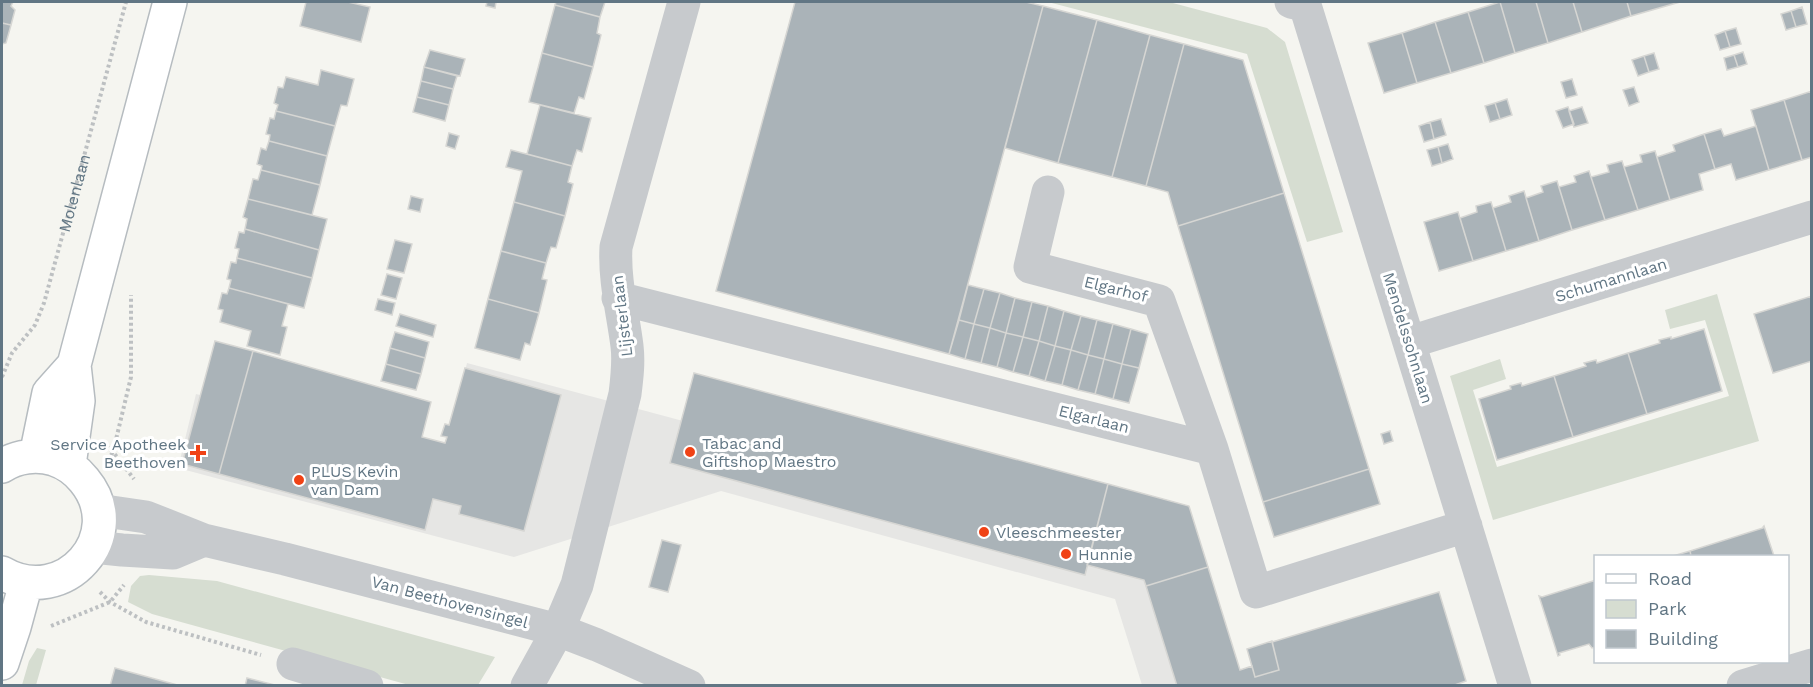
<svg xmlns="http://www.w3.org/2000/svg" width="1813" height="687" viewBox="0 0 1813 687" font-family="'Work Sans',sans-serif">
  <rect width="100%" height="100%" fill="#f5f5f0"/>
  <!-- built -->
  <path fill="#e6e6e4" d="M467,363L821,458L1166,554L1208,685H1142L1115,599L721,491L514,557L178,468L196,394L443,459Z"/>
  <!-- green -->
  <path fill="#d6ddd1" d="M1048,2H1169L1267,28L1285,42L1343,232L1307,242L1247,54Z
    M1717,294L1759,441L1493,520L1450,376L1500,359L1506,379L1473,390L1497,467L1729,396L1705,320L1670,329L1665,310Z
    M149,575L217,581L495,657L478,685H409L152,614L128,602L131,586L140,576Z
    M37,648L46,650L36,685H22L29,661Z"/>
  <!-- building -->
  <path fill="#aab3b8" stroke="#d6d6d3" stroke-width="1.5" d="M2,2H13L11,6L15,10L11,25L2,23Z
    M306,2H348L370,7L361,42L300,26Z
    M487,2H496L495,8L486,6Z
    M556,2H605L600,17L555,5Z
    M795,2H1026L1043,6L949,354L716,291Z
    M1500,2H1536L1548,43L1515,53Z
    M1500,2L1515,53L1484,63L1468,12Z
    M1536,2H1573L1582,32L1548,43Z
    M1573,2H1627L1631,16L1582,32Z
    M1627,2H1680L1631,16Z
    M555,5L600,17L597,33L601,35L593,67L542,53Z
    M1043,6L1097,20L1058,163L1005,148Z
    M1802,7L1807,24L1796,27L1791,11Z
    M1791,11L1796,27L1786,30L1781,14Z
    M1468,12L1484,63L1451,73L1435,22Z
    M1097,20L1150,35L1112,177L1058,163Z
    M1435,22L1451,73L1417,83L1402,33Z
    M2,23L11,25L6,43L2,44Z
    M1736,28L1741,44L1730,47L1725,31Z
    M1725,31L1730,47L1720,50L1715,35Z
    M1402,33L1417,83L1384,93L1368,43Z
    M1150,35L1184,44L1146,186L1112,177Z
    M1184,44L1243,60L1284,193L1178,226L1168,192L1146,186Z
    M430,50L465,59L460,76L424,67Z
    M1743,52L1747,64L1738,67L1734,55Z
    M542,53L593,67L584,99L579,97L574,113L529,102Z
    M1654,53L1659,69L1649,72L1644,56Z
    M1734,55L1738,67L1727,70L1724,58Z
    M1644,56L1649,72L1638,76L1632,60Z
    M424,67L457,76L453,89L421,81Z
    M321,70L354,79L347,106L341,105L335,126L276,111L278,105L274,103L278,87L283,88L286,77L318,85Z
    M1572,79L1577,95L1566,98L1561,82Z
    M421,81L453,89L449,105L417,97Z
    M1634,87L1639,102L1629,106L1623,90Z
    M1812,91V157L1802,160L1784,100Z
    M417,97L449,105L445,121L413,112Z
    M1507,99L1512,115L1500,119L1495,103Z
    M1784,100L1802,160L1769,170L1751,110Z
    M1495,103L1500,119L1490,122L1485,106Z
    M540,105L591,118L582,152L577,150L572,166L527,154Z
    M1568,107L1574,124L1563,128L1556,111Z
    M1582,107L1588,123L1574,127L1569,111Z
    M276,111L335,126L327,156L269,141L270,135L266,134L270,118L274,119Z
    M1441,119L1446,135L1434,139L1430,122Z
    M1430,122L1434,139L1424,142L1419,126Z
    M1756,126L1769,170L1736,180L1731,164L1715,169L1704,134L1721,129L1724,136Z
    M449,133L459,136L455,149L446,146Z
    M1704,134L1715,169L1699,174L1703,190L1670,200L1657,157L1675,151L1673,145Z
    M269,141L327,156L320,185L261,170L262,166L257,164L261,148L266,150Z
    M1448,144L1453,159L1442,163L1438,147Z
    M1438,147L1442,163L1432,166L1427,150Z
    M511,150L572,166L568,182L573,184L565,216L514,202L522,171L506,167Z
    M1655,151L1670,200L1638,210L1624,167L1642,162L1640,155Z
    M1622,161L1638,210L1605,220L1591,177L1609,172L1607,165Z
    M261,170L320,185L312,215L248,199L253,179L258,180Z
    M1589,171L1605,220L1572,230L1559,187L1576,182L1574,176Z
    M1557,181L1572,230L1539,241L1526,198L1543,192L1541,186Z
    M1524,191L1539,241L1506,251L1493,208L1511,202L1509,196Z
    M1284,193L1369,469L1263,502L1178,226Z
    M411,196L423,199L420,212L408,209Z
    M248,199L327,219L319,250L245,229L247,219L243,217Z
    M514,202L565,216L556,248L551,247L546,263L501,251Z
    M1491,202L1506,251L1473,261L1460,218L1477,212L1476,206Z
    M1458,212L1473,261L1439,271L1424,222Z
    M245,229L319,250L312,278L237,258L239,249L235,248L239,232L244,233Z
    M395,240L412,244L404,273L387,269Z
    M501,251L546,263L542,279L547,280L539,313L488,299Z
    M237,258L312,278L304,308L229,288L231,280L227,279L231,262L236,263Z
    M387,274L402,278L396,299L381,295Z
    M968,285L984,289L974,324L959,320Z
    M229,288L288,304L282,326L287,327L280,355L247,346L251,331L220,322L223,310L218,309L222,293L227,294Z
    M984,289L1000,293L990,328L974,324Z
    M1000,293L1015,298L1006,333L990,328Z
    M1812,296V361L1773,373L1754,314Z
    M1015,298L1032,302L1023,337L1006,333Z
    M378,299L395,303L392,315L375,310Z
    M488,299L539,313L530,345L525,343L520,360L475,348Z
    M1032,302L1048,306L1039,341L1023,337Z
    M1048,306L1064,311L1055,346L1039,341Z
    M1064,311L1081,316L1071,350L1055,346Z
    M400,314L436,325L433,337L396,326Z
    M1081,316L1097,320L1088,355L1071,350Z
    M959,320L974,324L965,359L949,354Z
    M1097,320L1113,324L1104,359L1088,355Z
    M974,324L990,328L981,363L965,359Z
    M1113,324L1131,329L1122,364L1104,359Z
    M990,328L1006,333L997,367L981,363Z
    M1131,329L1148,334L1139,368L1122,364Z
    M1704,329L1722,391L1647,414L1628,353L1660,343L1659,340L1671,337V339Z
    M395,332L429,342L425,358L390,348Z
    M1006,333L1023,337L1013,372L997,367Z
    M1023,337L1039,341L1029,376L1013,372Z
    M215,341L253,351L219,474L182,464Z
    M1039,341L1055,346L1045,381L1029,376Z
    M1055,346L1071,350L1062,385L1045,381Z
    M390,348L425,358L421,374L386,364Z
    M1071,350L1088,355L1078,390L1062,385Z
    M253,351L431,402L422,437L445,443L447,437L441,436L445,424L449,425L465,368L561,395L524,531L459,514L461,506L433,499L425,530L219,474Z
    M1628,353L1647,414L1573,437L1554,376L1586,366L1584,363L1596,360L1597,363Z
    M1088,355L1104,359L1095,394L1078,390Z
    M1104,359L1122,364L1113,399L1095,394Z
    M386,364L421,374L416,390L381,381Z
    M1122,364L1139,368L1129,403L1113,399Z
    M694,373L1108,484L1085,575L670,463Z
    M1554,376L1573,437L1497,460L1479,399L1511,389L1510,386L1521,383L1522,386Z
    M1390,431L1393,441L1384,444L1381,434Z
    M1369,469L1380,504L1274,537L1263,502Z
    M1108,484L1189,506L1208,567L1146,586L1144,580L1087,565Z
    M1764,526L1774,556H1691L1690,551L1763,528V527Z
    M662,540L681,545L668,592L649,587Z
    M1690,551L1691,556H1673Z
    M1208,567L1240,670L1252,666L1255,677L1279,670L1272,642L1439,592L1466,681L1452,686H1177L1146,586Z
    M1596,580V647L1592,648L1589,644L1559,653L1560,655L1558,656L1539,596L1542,597Z
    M1272,641L1279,670L1255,677L1247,649Z
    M115,668L181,686H110Z
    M247,678L275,685V686H245Z"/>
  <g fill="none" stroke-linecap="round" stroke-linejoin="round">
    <defs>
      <path id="secondary" d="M36,456L49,393L74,365
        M69,465L78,401L74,365L170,2
        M2,466C17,456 37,454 54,459C66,463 76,470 84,480C130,535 64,609 2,573
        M2,663L14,627L26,583"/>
    </defs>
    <!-- secondary casing -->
    <use href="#secondary" stroke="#b6bcc0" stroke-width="36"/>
    <!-- path -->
    <g stroke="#bdc0c2" stroke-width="4" stroke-dasharray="3 3" stroke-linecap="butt">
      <path id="s1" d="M2,377L12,353L35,325L44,303L126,2"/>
      <path d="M106,446L113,452L134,479"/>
      <path d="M111,455L113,452L131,377V295"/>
      <path d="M100,592L110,602L146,622L261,655"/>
      <path d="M51,626L110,602L124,585"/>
    </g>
    <!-- minor -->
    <path stroke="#c7cacd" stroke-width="33" d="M1291,2L1305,5L1515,686
      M1048,192L1030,267L1159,301L1212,449
      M618,298L1212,449L1256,592L1466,526
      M1410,342L1812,217
      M98,510L146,517L204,540L285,559L558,630L597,645L689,686
      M93,547L122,550L173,553L204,540
      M293,664L367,686
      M527,686L558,630L577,585L625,394C627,378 629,362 627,346C623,313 614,281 616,247L684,2
      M1743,686L1812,665"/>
    <!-- secondary -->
    <use href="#secondary" stroke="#fff" stroke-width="33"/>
  </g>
  <!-- markers -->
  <g fill="#f04215" stroke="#fff" stroke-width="2">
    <circle cx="690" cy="452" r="6"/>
    <path d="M195 444h6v6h6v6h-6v6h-6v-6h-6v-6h6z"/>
    <circle cx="299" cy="480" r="6"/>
    <circle cx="984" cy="532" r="6"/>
    <circle cx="1066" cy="554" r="6"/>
  </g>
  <g text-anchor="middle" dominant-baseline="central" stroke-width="6" stroke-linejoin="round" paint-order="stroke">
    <!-- street labels -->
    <g font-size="16" fill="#617684" stroke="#fff">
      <text stroke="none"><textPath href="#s1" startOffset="200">Molenlaan</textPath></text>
      <text transform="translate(1611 280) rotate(-17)">Schumannlaan</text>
      <text transform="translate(1116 289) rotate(14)">Elgarhof</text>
      <text transform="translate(622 316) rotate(-97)">Lijsterlaan</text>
      <text transform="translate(1408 338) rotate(73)">Mendelssohnlaan</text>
      <text transform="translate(1094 419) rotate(14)">Elgarlaan</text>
      <text transform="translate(450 602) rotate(15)">Van Beethovensingel</text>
    </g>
    <!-- poi labels -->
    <g font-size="16" fill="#617684" stroke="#fff" text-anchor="start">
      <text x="702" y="443">Tabac and<tspan x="702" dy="18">Giftshop Maestro</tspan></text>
      <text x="186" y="444" text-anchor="end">Service Apotheek<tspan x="186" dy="18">Beethoven</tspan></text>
      <text x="311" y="471">PLUS Kevin<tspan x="311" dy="18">van Dam</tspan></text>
      <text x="996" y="532">Vleeschmeester</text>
      <text x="1078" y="554">Hunnie</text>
    </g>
  </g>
  <!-- border -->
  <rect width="1813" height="687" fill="none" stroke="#617684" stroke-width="6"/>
  <!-- legend -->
  <rect x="1594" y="555" width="195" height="108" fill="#ffffff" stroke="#c0c8ce" stroke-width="1.5"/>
  <rect x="1606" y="574" width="30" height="9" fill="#ffffff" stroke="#c0c8ce" stroke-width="1.5"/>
  <text x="1648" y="585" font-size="18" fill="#617684">Road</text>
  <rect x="1606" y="600" width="30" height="18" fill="#d6ddd1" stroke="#c0c8ce" stroke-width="1.5"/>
  <text x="1648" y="615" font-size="18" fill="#617684">Park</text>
  <rect x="1606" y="630" width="30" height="18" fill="#aab3b8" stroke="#c0c8ce" stroke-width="1.5"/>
  <text x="1648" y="645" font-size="18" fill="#617684">Building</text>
</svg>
